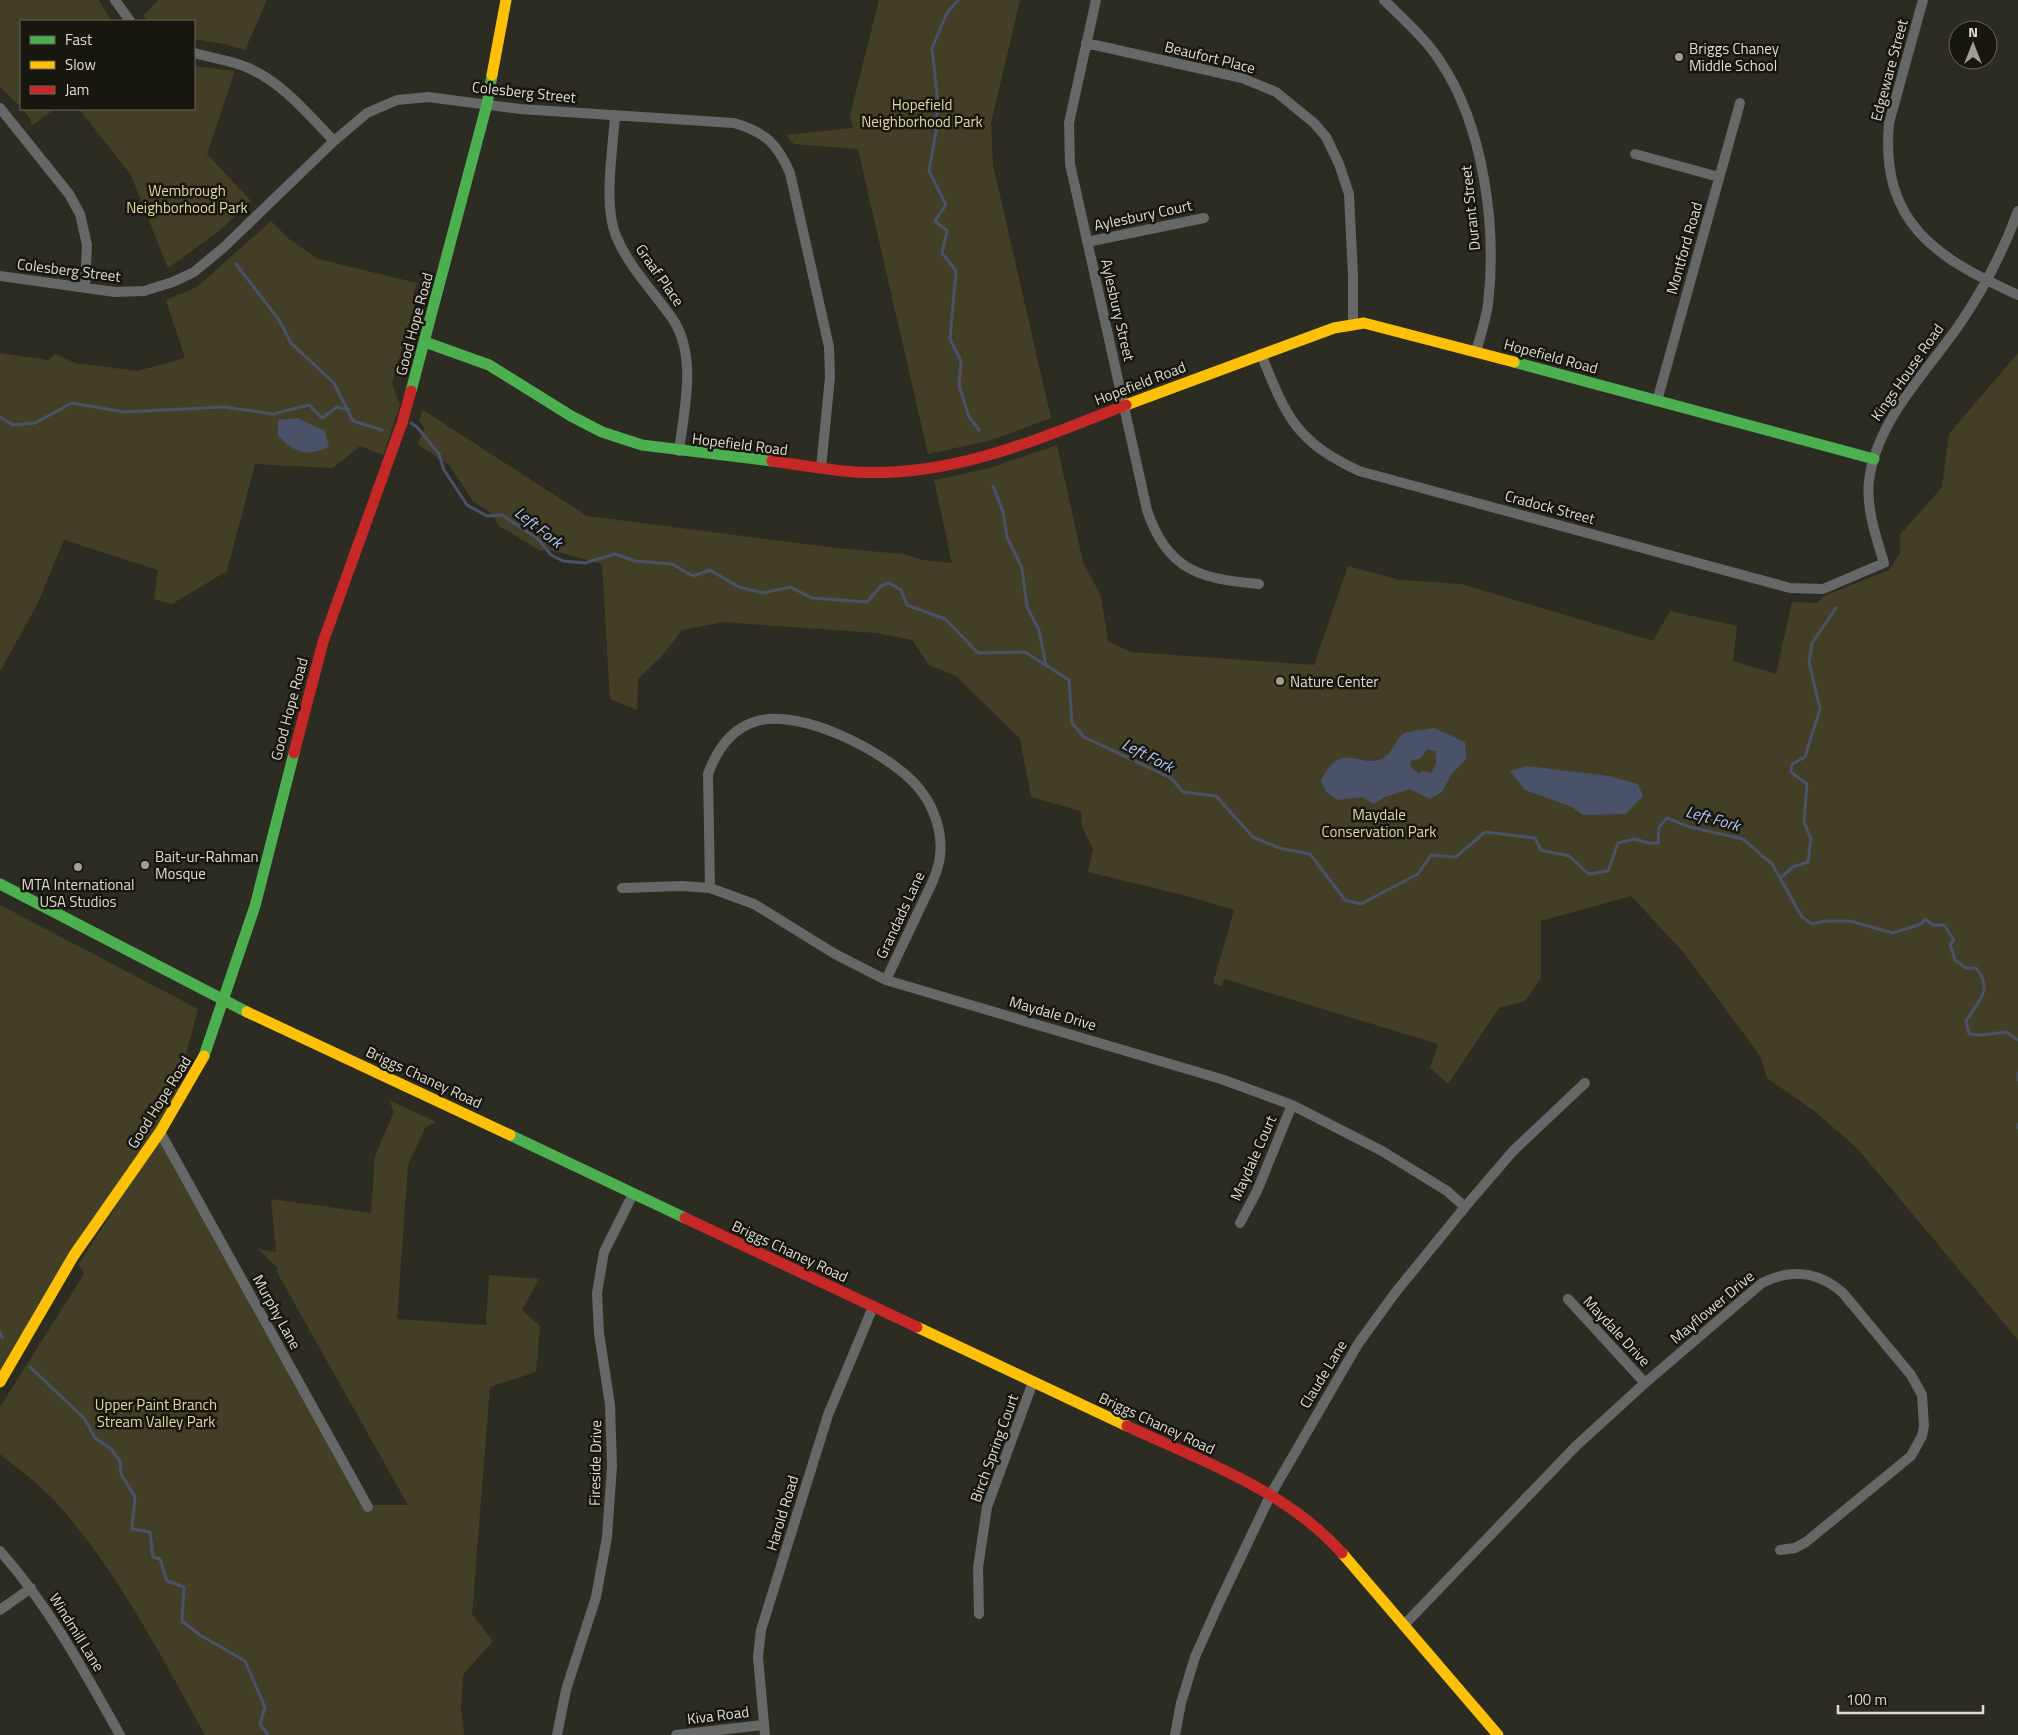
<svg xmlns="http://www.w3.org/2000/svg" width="2018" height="1735" viewBox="0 0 2018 1735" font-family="'Titillium Web',sans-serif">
  <rect width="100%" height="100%" fill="#2d2c22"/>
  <!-- green -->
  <path fill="#433f26" d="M0,0H99L111,21H21V107L0,87Z
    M158,0H267L245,50L224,44L194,39V21H149L143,16Z
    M879,0H1020L991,123L993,165L1051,418L992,440L928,454L858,149L794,144L786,135L853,128L850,115Z
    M194,66L235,71L207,154L251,201L218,232L168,268L131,175L79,109H194Z
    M22,109H55L31,126V120Z
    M271,221L289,239L318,259L417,283L413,294L417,296L392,384L400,405L383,455L360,446L333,468L255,464L227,571L172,604L154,599L158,570L64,540L37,605L0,671V353L48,360L56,354L75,363L137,371L185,358L166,300L197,287Z
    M2018,353V1340L1858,1149L1817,1113L1767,1078L1760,1056L1685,954L1631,896L1541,921V978L1525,1001L1499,1008L1448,1084L1430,1068L1438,1044L1224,979L1222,986L1213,983L1234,910L1187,896L1088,872L1093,849L1082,827L1081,811L1031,797L1020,739L956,676L929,665L912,640L877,633L724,622L682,630L662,656L638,679L637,710L610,699L602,564L547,549L541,551L499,526L491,513L473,501L449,465L417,444L425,429L419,420L423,410L587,516L845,549L904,554L922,560L952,563L934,480L987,469L1057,445L1083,562L1101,596L1108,641L1131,652L1314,665L1348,566L1400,580L1461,584L1653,641L1670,611L1737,626L1733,661L1776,674L1792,602L1817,603L1824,596L1889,570L1900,553V535L1942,487L1949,434Z
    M0,905L198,1009L183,1066L172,1084L182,1089L0,1374Z
    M389,1100L436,1122L425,1128L408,1165L397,1319L486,1325L489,1275L539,1279L522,1310L540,1326L536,1372L490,1387L472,1614L493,1641L463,1675L461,1708L464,1735H205C160,1654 117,1570 55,1501C39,1484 18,1469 0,1454V1407L84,1274L79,1264L82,1259L159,1139L361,1505H408L278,1274L277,1267L258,1249L276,1252L271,1199L371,1213L375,1156L394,1112Z"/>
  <!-- water -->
  <path fill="#495268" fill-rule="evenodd" d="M297,418L325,431L329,447C305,457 296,453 278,436V420Z
    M1434,728L1465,742L1466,759L1451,775L1442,792L1430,799L1410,789L1385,797L1374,804L1362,797L1338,800L1327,793L1321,781C1343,735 1362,774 1386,756C1393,751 1396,739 1403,734C1411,730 1425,730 1434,728ZM1428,749L1436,752V763L1431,773L1422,771L1419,774L1410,766L1412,760L1420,759Z
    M1527,766L1609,776L1638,784L1643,796L1626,814L1583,815L1572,807L1525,790L1510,771Z"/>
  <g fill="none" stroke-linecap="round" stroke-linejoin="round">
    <!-- stream -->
    <path stroke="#495268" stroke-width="3" d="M958,0L947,13L932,48L937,94V126L929,171L946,205L935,221L947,231L942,253L956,271L950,339L961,361L959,385L969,417L979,430
      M236,264L279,320L291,343L334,383L353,421L382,430
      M0,417L13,425L35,423L72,403L124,412L224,407L273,414L309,405L322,418L337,407L349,410
      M411,423L417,427L439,454L444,470L467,505L487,516L502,515L538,539L551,555L563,561L585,563L615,554L635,561L672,564L693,576L710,570L739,587L763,593L790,587L812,598L867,602L881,586L889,583L901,590L907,605L945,619L978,653L1025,652L1069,680L1072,723L1084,737L1171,778L1183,792L1216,796L1253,837L1279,848L1310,854L1345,900L1361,904L1418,874L1431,855L1456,857L1485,832L1535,838L1541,850L1569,856L1589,874L1608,871L1618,843L1635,839L1648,843H1658L1659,827L1667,818L1690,827L1743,839L1772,864L1802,917L1812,924L1825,921H1850L1893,933L1921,924L1925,919L1933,925H1944L1954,940L1950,944L1955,960L1966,968H1976C1994,990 1979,1000 1966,1021L1969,1034L1982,1035L2006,1032L2018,1040
      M993,486L1003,512L1007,537L1022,568L1027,607L1039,630L1046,665
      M1780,878L1793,867L1808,862L1811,839L1804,822L1807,784L1791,772L1792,764L1805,757L1820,709L1809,662L1812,643L1836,608
      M2018,1073V1080
      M2018,1124V1128
      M0,1332L2,1338
      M30,1367L84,1418L95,1438L111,1449L120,1461L121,1474L135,1497L132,1529L150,1532L153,1557L160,1559L167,1581L184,1587L182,1621L200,1635L245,1661L265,1707L260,1724L268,1735"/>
    <!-- street -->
    <path stroke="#666767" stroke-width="10" d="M115,0L130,21
      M1096,0L1069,123L1070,164L1147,510C1167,571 1201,579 1259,584
      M1384,0C1403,19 1425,38 1440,61C1484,126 1497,228 1488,304C1486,320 1480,336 1476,352
      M1923,0L1889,123C1880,223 1936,258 2018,295
      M1086,43L1242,78L1276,92L1314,123L1326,137L1339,164L1349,194L1353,275V325
      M194,53C211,58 230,60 246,67C281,81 308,114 334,141
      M0,108L69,194L80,214L87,245L85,288
      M615,115C613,150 603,204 616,236C629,267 653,291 672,318C698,356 684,409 679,451
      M1635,154L1719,177
      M1087,242L1204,218
      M0,276L115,292L144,291L173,282L194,272L223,248L334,141L367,113L397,100L428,97L520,109L734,123C765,132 777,143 790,173L829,347L830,377L821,468
      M1261,354C1286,416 1295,441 1359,471L1790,588L1823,589L1884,563C1876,537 1866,508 1869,481C1876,422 1924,375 1957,328C1982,292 2003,252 2018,211
      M1657,401L1740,103
      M622,888L682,886L710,888L754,904L835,954L886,980L1221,1079L1292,1105L1382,1151L1447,1191L1465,1207
      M710,888L708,774C716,752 730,730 754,722C798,706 887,752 917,786C933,804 943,831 940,856C938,874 928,891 920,908C909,932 897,956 886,980
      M160,1132L368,1507
      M1240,1223L1257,1191L1292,1105
      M1568,1299L1645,1383
      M0,1551C49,1606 84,1671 120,1735
      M0,1610L31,1588
      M979,1614L978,1568L987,1507L1033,1382
      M1405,1624L1576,1446L1645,1383L1762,1283C1791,1268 1819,1272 1843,1293L1911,1375L1922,1395L1924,1426L1922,1436L1911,1456L1806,1542L1795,1548L1780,1550
      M557,1735L566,1690L596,1597L607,1537L612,1466L610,1405L599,1333L597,1293L604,1252L633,1194
      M676,1735L763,1725
      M765,1735L758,1657L761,1630L828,1415L873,1307
      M1175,1735L1181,1703L1195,1657L1219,1603L1271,1494L1358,1344L1395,1293L1465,1207L1513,1151L1585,1083"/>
    <!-- fast -->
    <path stroke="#4caf50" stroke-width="11" d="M425,342L489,365L571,416L602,432L642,445L772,461
      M1514,362L1874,459
      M411,391L487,104L492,75
      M0,884L247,1012
      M204,1056L255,906L294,753
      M510,1135L685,1218"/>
    <!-- slow -->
    <path stroke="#ffc107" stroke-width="11" d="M492,75L506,0
      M1126,405L1334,328L1364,323L1514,362
      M247,1012L510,1135
      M917,1327L1127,1426
      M0,1382L74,1255L160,1132L204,1056
      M1342,1553L1498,1735"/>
    <!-- jam -->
    <path stroke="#c62828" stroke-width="11" d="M772,461C800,465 828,470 855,472C951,478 1039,439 1126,405
      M294,753L323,642L402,423L411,391
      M685,1218L917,1327
      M1127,1426C1202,1461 1286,1490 1342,1553"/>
  </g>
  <!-- markers -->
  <g fill="#a19f94" stroke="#18170f" stroke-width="2">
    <circle cx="1679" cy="57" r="5"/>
    <circle cx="1280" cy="681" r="5"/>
    <circle cx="145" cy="865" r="5"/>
    <circle cx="78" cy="867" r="5"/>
  </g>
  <g text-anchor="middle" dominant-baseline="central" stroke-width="5" stroke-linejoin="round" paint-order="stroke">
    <!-- poi labels -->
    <g font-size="15" fill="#dfddd2" stroke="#18170f" text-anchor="start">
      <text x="1689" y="48">Briggs Chaney<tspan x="1689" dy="17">Middle School</tspan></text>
      <text x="1290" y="681">Nature Center</text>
      <text x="155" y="856">Bait-ur-Rahman<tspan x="155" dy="17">Mosque</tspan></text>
      <text x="78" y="884" text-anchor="middle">MTA International<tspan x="78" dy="17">USA Studios</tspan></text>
    </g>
    <!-- street labels -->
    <g font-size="15" fill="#dfddd2" stroke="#18170f">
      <text transform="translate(1210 57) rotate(14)">Beaufort Place</text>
      <text transform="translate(1889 70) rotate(-75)">Edgeware Street</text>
      <text transform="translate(524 92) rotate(6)">Colesberg Street</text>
      <text transform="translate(1470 208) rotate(-96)">Durant Street</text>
      <text transform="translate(1143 215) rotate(-12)">Aylesbury Court</text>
      <text transform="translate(1684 248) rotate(-74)">Montford Road</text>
      <text transform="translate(69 270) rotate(7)">Colesberg Street</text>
      <text transform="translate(660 275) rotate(55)">Graaf Place</text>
      <text transform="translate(1118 310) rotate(77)">Aylesbury Street</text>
      <text transform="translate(414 324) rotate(-75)">Good Hope Road</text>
      <text transform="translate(1551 356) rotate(15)">Hopefield Road</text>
      <text transform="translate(1907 372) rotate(-55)">Kings House Road</text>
      <text transform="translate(1140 383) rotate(-21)">Hopefield Road</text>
      <text transform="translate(740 444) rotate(7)">Hopefield Road</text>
      <text transform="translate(1550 507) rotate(15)">Cradock Street</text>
      <text transform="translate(289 709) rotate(-75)">Good Hope Road</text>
      <text transform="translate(900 915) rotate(-65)">Grandads Lane</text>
      <text transform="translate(1053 1013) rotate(16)">Maydale Drive</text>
      <text transform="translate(424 1077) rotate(25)">Briggs Chaney Road</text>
      <text transform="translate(159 1102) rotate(-58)">Good Hope Road</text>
      <text transform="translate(1253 1158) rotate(-66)">Maydale Court</text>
      <text transform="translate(790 1251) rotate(25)">Briggs Chaney Road</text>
      <text transform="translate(1712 1307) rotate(-40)">Mayflower Drive</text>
      <text transform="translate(277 1312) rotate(61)">Murphy Lane</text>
      <text transform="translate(1617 1331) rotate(47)">Maydale Drive</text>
      <text transform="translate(1323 1374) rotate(-59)">Claude Lane</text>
      <text transform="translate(1157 1423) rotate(25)">Briggs Chaney Road</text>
      <text transform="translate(994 1448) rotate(-70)">Birch Spring Court</text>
      <text transform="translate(595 1463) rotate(-89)">Fireside Drive</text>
      <text transform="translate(782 1513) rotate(-73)">Harold Road</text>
      <text transform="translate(77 1632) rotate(58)">Windmill Lane</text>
      <text transform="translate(718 1715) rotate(-7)">Kiva Road</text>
    </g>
    <!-- park labels -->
    <g font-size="15" fill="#e2d79f" stroke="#18170f">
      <text x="922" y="104">Hopefield<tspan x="922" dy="17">Neighborhood Park</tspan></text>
      <text x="187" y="190">Wembrough<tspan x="187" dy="17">Neighborhood Park</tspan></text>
      <text x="1379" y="814">Maydale<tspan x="1379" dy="17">Conservation Park</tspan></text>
      <text x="156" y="1404">Upper Paint Branch<tspan x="156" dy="17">Stream Valley Park</tspan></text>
    </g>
    <!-- water labels -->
    <g font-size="16" font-style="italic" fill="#b2c6f8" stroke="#18170f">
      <text transform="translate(539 527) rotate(38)">Left Fork</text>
      <text transform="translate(1148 755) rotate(27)">Left Fork</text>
      <text transform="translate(1713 818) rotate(16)">Left Fork</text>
    </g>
  </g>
  <!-- legend -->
  <rect x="20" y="20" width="175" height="90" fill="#18170f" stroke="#68665d"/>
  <rect x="30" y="36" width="25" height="8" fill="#4caf50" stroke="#68665d"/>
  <text x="65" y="45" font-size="15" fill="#dfddd2">Fast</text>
  <rect x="30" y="61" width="25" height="8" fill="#ffc107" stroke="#68665d"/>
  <text x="65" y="70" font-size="15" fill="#dfddd2">Slow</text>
  <rect x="30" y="86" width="25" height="8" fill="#c62828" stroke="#68665d"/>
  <text x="65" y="95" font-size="15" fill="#dfddd2">Jam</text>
  <!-- north arrow -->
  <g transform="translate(1973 45)"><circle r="24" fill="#18170f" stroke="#68665d"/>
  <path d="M0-4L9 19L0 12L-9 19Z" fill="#a19f94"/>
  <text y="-8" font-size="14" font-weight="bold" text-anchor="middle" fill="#dfddd2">N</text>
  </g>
  <!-- scale -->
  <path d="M1838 1705v8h145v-8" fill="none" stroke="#dfddd2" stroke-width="2.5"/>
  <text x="1846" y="1705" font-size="15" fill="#dfddd2" stroke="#18170f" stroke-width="4" paint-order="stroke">100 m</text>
</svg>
